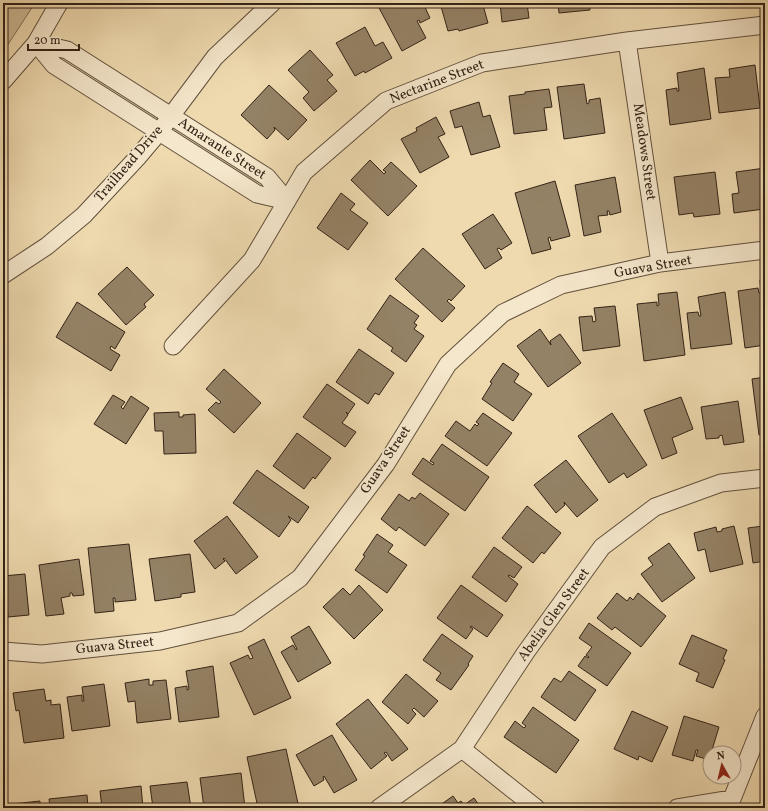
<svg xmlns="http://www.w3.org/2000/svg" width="768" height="811" viewBox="0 0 768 811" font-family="Vollkorn,serif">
  <rect width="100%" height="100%" fill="#efdab0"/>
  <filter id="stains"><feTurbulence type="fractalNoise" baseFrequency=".005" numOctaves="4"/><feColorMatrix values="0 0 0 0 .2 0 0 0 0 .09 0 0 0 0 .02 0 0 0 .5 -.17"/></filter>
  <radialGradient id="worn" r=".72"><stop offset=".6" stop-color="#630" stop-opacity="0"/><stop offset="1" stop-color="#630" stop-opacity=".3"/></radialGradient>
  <!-- green -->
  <path fill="#cfbb96" stroke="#806e56" d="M3,3H35L3,52Z"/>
  <!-- building -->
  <path fill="#948266" stroke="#322216" d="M383,3H423L430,18L420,23L419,20L417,21L426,38L402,51L378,6Z
    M440,3H475L476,7L483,5L488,23L459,31L458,29L448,31Z
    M500,3H527L529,18L502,22Z
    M558,3H589L590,10L559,13Z
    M599,3H640V4L610,7V5L600,6Z
    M365,27L375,46L383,42L392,58L365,73L364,71L355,76L336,43Z
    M310,50L333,75L327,80L337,91L314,111L303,98L309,92L288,70Z
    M755,65L760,108L719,113L715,78L730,77L729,69Z
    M704,68L711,119L670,125L666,90L677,88V91H679L677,73Z
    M584,84L587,104L589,103V100L600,98L605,133L564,139L557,87Z
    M269,85L307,120L288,140L274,127L275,130L267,139L241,115Z
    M549,89L552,107L544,108L547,130L514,134L509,96L525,94V92Z
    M479,102L483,117L490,115L500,147L471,155L462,126L455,128L450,111Z
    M436,117L445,134L438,137L449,157L420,173L401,139L417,131L416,128Z
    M370,160L384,174L386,172L383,170L391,162L417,186L388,216L351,180Z
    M765,168L764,209L734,213L732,194L739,193L736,172Z
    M715,172L720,214L694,217L693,213L679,215L674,177Z
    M615,177L621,212L610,215L609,211H607L608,215L598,216L601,232L584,236L575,185Z
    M555,181L570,236L551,241L550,237L548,238L551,249L532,254L515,193Z
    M341,193L355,204L350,210L368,223L348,250L317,228Z
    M493,214L512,243L501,250L499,248L497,249L502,258L485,269L462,234Z
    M423,248L465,286L451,301L449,299L447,301L455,308L442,322L395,279Z
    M127,267L154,295L144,304L146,307L126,325L98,294Z
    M760,280H765V345L745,348L738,291L758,288L759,293L761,292Z
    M677,292L685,355L644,361L637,304L657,302V306L659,305L658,294Z
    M725,292L732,344L691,349L687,313L698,312L699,316H701L698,297Z
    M390,295L419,316L414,323L417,325L414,329L424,336L406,362L391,351L393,348L367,329Z
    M77,302L125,332L115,349L111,346L110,349L120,355L111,371L56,337Z
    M615,306L620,346L583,351L579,317L592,316L593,322L596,321L594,308Z
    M540,329L551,345L550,341L560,334L581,363L548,387L517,346Z
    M359,349L394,373L379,395L375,393L368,404L336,382Z
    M503,363L519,374L514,382L532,394L513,421L482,399L492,383L490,382Z
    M224,369L261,403L234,433L208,410L216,402L219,404L221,402L206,389Z
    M765,377V434L759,435L752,379Z
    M327,384L355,404L348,414L346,412L348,415L342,423L356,432L345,447L303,417Z
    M113,395L125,402L121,407L123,409L131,396L149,408L126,444L94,424Z
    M681,397L693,429L672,438L677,453L662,459L644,410Z
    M738,401L744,442L724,445L722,435L719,436V438L706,439L701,407Z
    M179,412V417H183V415L195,414L196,453L164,454L163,431H155L154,413Z
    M483,413L512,433L487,466L445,436L456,421L470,431L475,424L477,426L479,424L476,422Z
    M612,413L647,465L627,478L624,473L609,483L578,436Z
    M297,433L331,458L315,479L313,477L304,489L273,466Z
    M442,444L489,477L465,511L412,474L423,458L433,465L434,463L430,461Z
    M566,460L598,500L577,517L564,502L565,505L556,513L534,485Z
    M257,470L309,507L298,523L288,516L291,520L279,537L233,503Z
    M420,493L449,514L425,546L399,527L396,531L381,519L399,494L409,501L412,497L415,499Z
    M527,506L561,533L544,554L542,552L533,563L502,538Z
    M227,516L258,557L236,574L224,558L223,559L225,561L215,569L194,541Z
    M762,518H765V561L753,563L748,528L763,526Z
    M734,526L743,564L710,572L705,549L698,551L694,533L716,527L717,532L722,531V529Z
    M377,534L393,545L388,552L407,565L387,593L355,570L365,556L363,555Z
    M669,543L695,578L662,602L641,574L653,565L648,558Z
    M129,544L136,600L115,602V598H113L114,611L95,613L88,548Z
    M494,547L522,567L514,578L509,575L508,576L518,584L506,602L472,577Z
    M190,554L195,592L181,594V597L155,601L149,559Z
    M79,559L84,595L73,596L72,593H70V596L61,598L64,614L46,616L39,565Z
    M25,574L29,615L8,617L7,605H4L5,611H3V576Z
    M359,585L383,610L354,639L323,607L343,588L350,595Z
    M461,585L503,615L487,637L471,626L470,627L473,629L466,639L437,618Z
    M617,593L627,601L630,597L633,600L638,593L666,616L641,647L615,627L612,630L597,618Z
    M589,623L631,653L607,686L578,666L585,656L588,658L589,657L586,655L592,647L579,638Z
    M309,626L331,663L298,682L281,652L293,645L296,650L297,649L291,637Z
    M442,634L473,656L468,664L469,665L451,690L436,680L441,673L423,660Z
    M692,635L727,650L723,659L725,660L713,688L696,681L699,673L679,664Z
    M264,639L291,698L254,715L230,663L248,655L250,659L253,658L248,647Z
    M213,666L219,717L179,722L175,688L187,686V690L189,689L186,671Z
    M569,671L596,690L575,721L541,697L554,678L561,682Z
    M406,674L438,701L424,717L414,708L412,710L416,714L408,724L382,702Z
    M149,679V685H153V681L166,680L171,719L137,723L135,701L128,702L125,683Z
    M104,684L110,726L72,731L67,697L82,695V701H84L82,687Z
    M44,689L46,701L51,700V705L60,704L64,738L24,743L19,710L16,711L13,693Z
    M3,693L7,749H3Z
    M368,699L408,749L392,761L386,752L384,753L387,756L371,769L336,724Z
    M533,707L579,740L556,773L504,737L515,721L524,728L526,726L522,723Z
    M632,711L668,727L652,762L639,756L638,760L614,749Z
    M684,716L719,727L709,760L696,756L698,750H696L693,761L672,755Z
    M332,735L357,780L334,793L324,776L323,777L324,780L314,786L296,755Z
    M286,749L299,808H281L280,803L277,804L278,808H258L247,757Z
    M241,773L245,808H204L200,778Z
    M187,782L191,808H153L150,786Z
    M141,786L143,808H102L100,791Z
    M87,795L88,808H50L49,799Z
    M453,796L458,803L461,801L464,805L474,798L481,808H436Z
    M40,801V808H3V805Z"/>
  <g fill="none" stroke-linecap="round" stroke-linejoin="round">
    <defs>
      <path id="minor" d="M627,41L660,263
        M36,43L67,50L267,177L287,201
        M36,43L54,65L257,194L287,201
        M3,81L36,43L59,3
        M3,275L47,246L84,215L137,158L159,132L215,57L272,3
        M173,346L252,260L304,172L386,101L482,63L627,41L765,25
        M3,651L42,654L160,641L238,623L300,578L386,464L448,364L503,313L561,285L660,263L765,250
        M462,749L536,808
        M379,808L462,749L526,652L602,547L655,507L721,483L765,478
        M677,808L732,799L765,716"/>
    </defs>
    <!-- minor casing -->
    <use href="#minor" stroke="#61503c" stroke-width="19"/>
    <!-- minor -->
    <use href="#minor" stroke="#f5e7cc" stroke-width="17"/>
  </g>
  <g text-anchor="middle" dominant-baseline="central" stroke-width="3.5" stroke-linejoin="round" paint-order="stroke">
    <!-- street labels -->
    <g font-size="14" fill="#322216" stroke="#f5e7cc">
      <text transform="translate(437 82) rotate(-21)">Nectarine Street</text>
      <text transform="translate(222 149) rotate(33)">Amarante Street</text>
      <text transform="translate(644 152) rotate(82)">Meadows Street</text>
      <text transform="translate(129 164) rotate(-49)">Trailhead Drive</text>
      <text transform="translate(653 267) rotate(-10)">Guava Street</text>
      <text transform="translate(386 460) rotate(-56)">Guava Street</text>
      <text transform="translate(554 615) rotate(-54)">Abelia Glen Street</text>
      <text transform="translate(115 646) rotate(-6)">Guava Street</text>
    </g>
  </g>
  <!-- margin -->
  <rect width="768" height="811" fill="none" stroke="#efdab0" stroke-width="16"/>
  <rect x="4" y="4" width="760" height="803" fill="none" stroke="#322216" stroke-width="2"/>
  <rect x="8" y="8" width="752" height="795" fill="none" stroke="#322216"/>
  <!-- north arrow -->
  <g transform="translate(722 765) rotate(352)"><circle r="19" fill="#f5e7cc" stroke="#a79883"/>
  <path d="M0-3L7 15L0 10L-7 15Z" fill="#8f2418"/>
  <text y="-6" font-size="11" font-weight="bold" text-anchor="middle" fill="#322216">N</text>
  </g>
  <!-- scale -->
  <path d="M28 44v6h51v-6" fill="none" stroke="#322216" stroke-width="2"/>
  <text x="34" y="44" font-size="12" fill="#322216" stroke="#f5e7cc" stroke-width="3" paint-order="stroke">20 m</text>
  <rect width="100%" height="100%" filter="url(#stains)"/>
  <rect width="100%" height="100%" fill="url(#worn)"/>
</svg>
